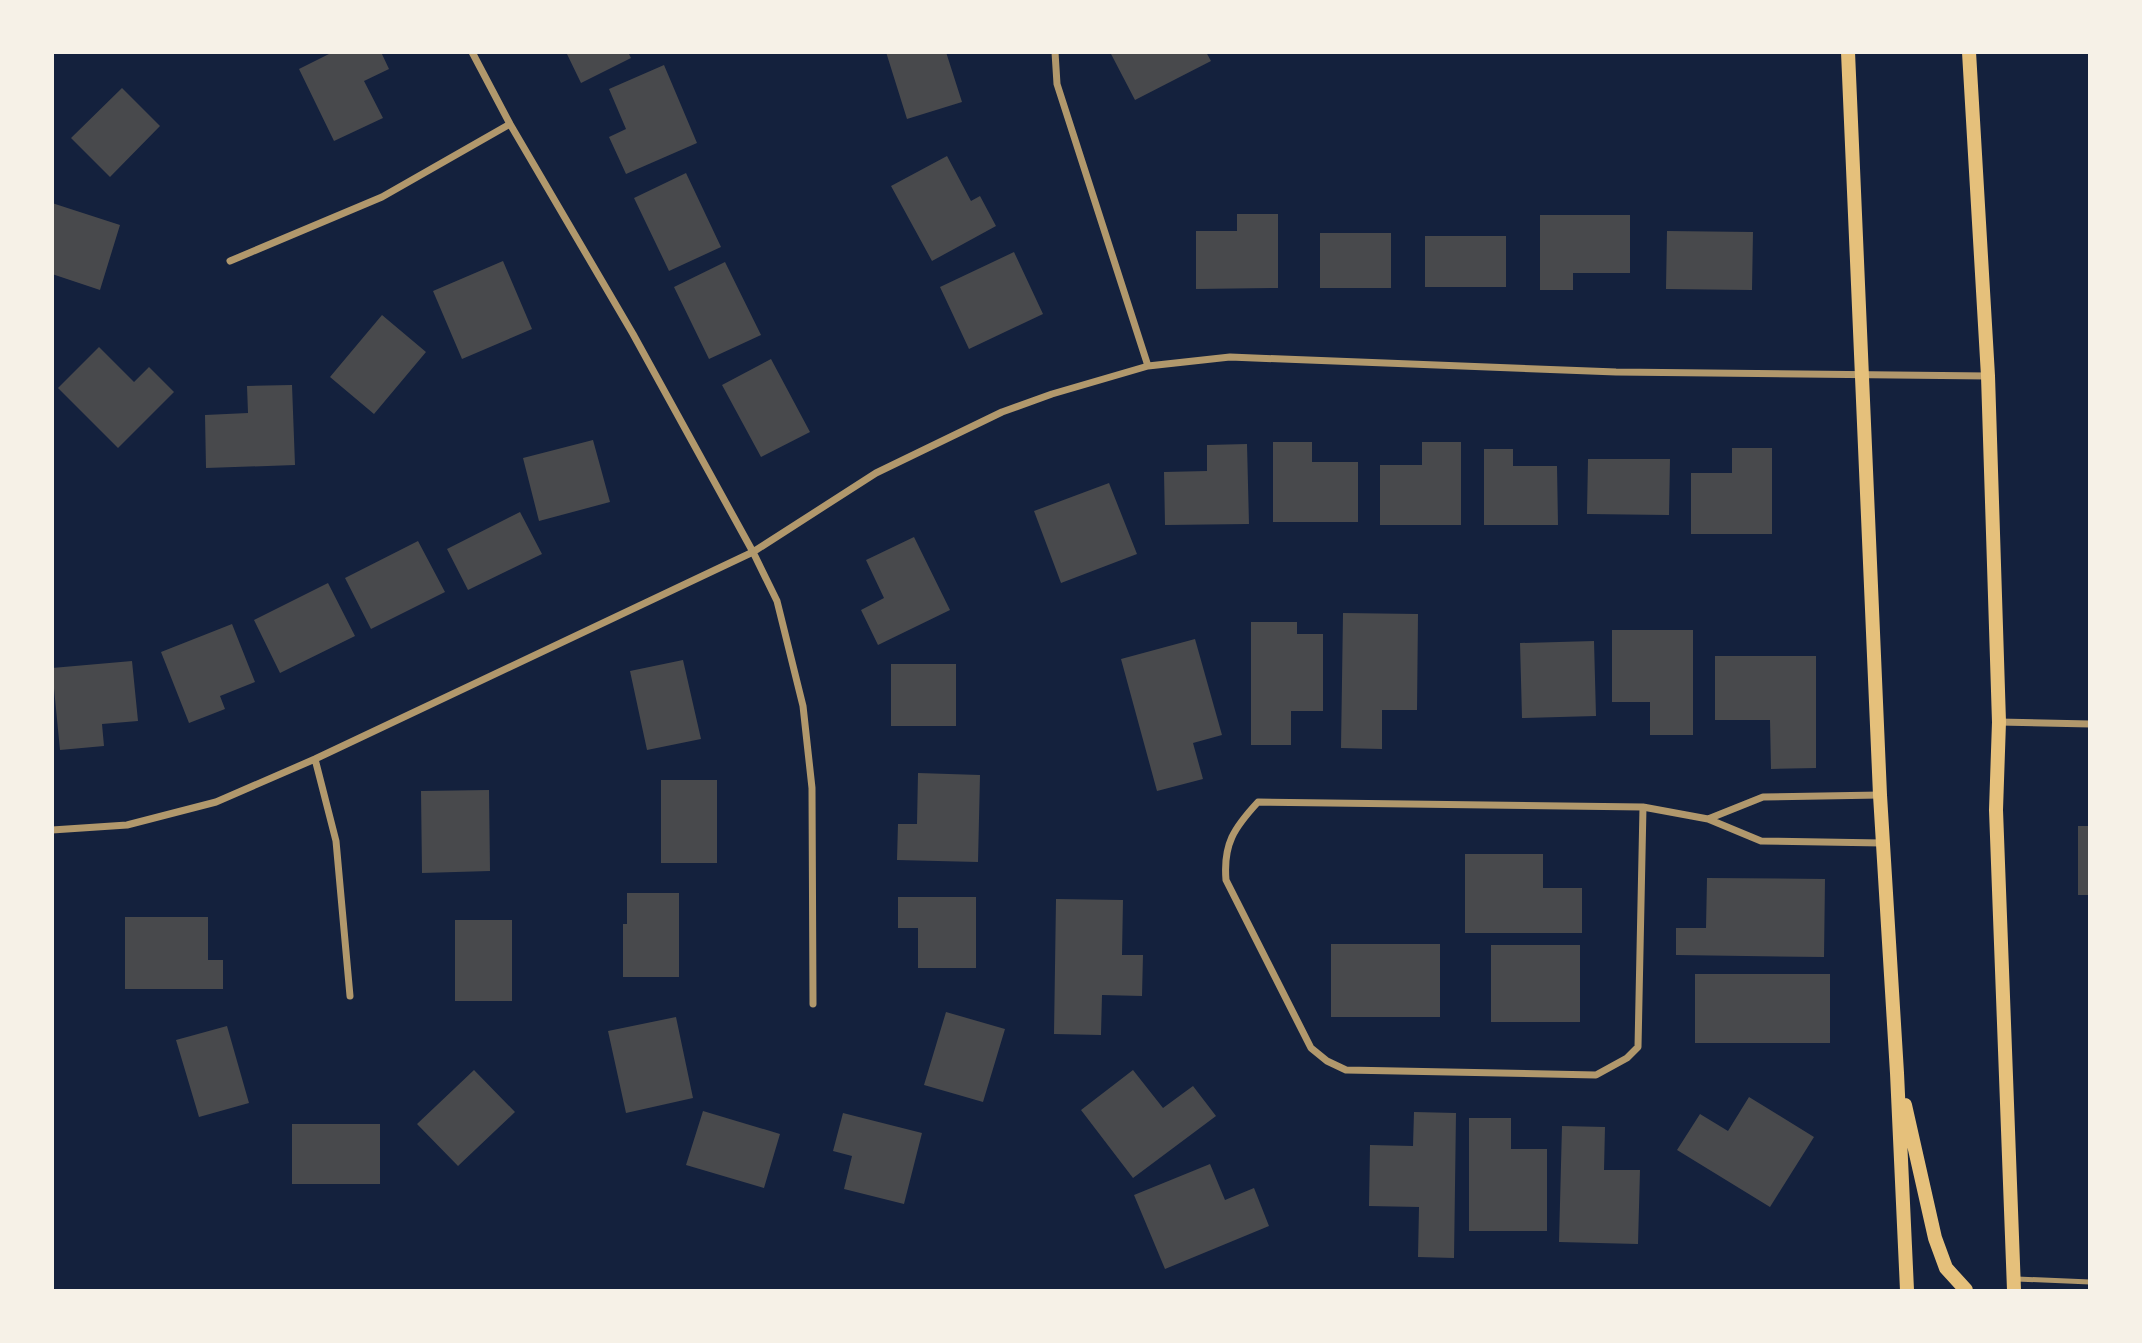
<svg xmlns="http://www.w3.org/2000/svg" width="2142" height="1343" viewBox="0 0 2142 1343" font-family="Karla,sans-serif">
  <rect width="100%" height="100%" fill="#14213d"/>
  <!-- building -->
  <path fill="#48494c" d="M333,52H381L389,69L364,81L383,118L334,141L299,69Z
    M566,52H628L631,58L581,83Z
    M886,52H946L962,102L907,119Z
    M1110,52H1206L1211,61L1135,100Z
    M664,65L697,143L626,174L609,137L626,129L609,89Z
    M122,88L160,126L110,177L71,138Z
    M947,156L971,201L980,196L996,226L932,261L891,186Z
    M686,173L721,247L669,271L634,198Z
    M52,203L120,225L100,290L52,274Z
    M1237,214H1278V288L1196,289V231H1237Z
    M1540,215H1630V273H1573V290H1540Z
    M1667,231L1753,232L1752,290L1666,289Z
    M1320,233H1391V288H1320Z
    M1425,236H1506V287H1425Z
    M1014,252L1043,314L969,349L940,287Z
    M503,261L532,329L462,359L433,291Z
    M725,262L761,335L709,359L674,287Z
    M382,315L426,352L374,414L330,377Z
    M99,347L134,382L149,367L174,392L118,448L58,388Z
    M771,359L810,432L761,457L722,385Z
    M292,385L295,465L206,468L205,415L248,413L247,386Z
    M593,440L610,502L539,521L523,458Z
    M1273,442H1312V462H1358V522H1273Z
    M1422,442H1461V525H1380V465H1422Z
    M1247,444L1249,524L1165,525L1164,472L1207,471V445Z
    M1732,448H1772V534H1691V473H1732Z
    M1484,449H1513V466H1557L1558,525H1484Z
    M1588,459H1670L1669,515L1587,514Z
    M1109,483L1137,554L1061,583L1034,511Z
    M520,512L542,554L468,590L447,549Z
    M914,537L950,610L878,645L861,610L884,598L866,560Z
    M418,541L445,592L371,629L345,578Z
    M328,583L355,636L280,673L254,620Z
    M1343,613L1418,614L1417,710H1382V749L1341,748Z
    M1251,622H1297V634H1323V711H1291V745H1251Z
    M232,624L255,682L220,696L225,709L189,723L161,652Z
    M1612,630H1693V735H1650V702H1612Z
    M1195,639L1222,735L1193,743L1203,779L1157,791L1121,659Z
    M1594,641L1596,716L1522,718L1520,643Z
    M1715,656H1816V768L1771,769L1770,720H1715Z
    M683,660L701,739L647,750L630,671Z
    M132,661L138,721L102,724L104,746L60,750L52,668Z
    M891,664H956V726H891Z
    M918,773L980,775L978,862L897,860L898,824H917Z
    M661,780H717V863H661Z
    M489,790L490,871L422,873L421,791Z
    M2078,826H2090V895H2078Z
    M1465,854H1543V888H1582V933H1465Z
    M1707,878L1825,879L1824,957L1676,955V928H1706Z
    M627,893H679V977H623V924H627Z
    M898,897H976V968H918V928H898Z
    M1056,899L1123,900L1122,955H1143L1142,996L1102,995L1101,1035L1054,1034Z
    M125,917H208V960H223V989H125Z
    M455,920H512V1001H455Z
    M1331,944H1440V1017H1331Z
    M1491,945H1580V1022H1491Z
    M1695,974H1830V1043H1695Z
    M946,1012L1005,1029L983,1102L924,1085Z
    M676,1017L693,1098L626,1113L608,1031Z
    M227,1026L249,1103L199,1117L176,1040Z
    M474,1070L515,1112L458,1166L417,1124Z
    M1133,1070L1163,1108L1193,1086L1216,1116L1133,1178L1081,1110Z
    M1749,1097L1814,1137L1770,1207L1677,1150L1700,1114L1728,1131Z
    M703,1111L780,1134L764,1188L686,1165Z
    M1414,1112L1456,1113L1454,1258L1418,1257L1419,1207L1369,1206L1370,1145L1413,1146Z
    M843,1113L922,1133L904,1204L844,1189L852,1156L833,1151Z
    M1469,1118H1511V1149H1547V1231H1469Z
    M292,1124H380V1184H292Z
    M1562,1126L1605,1127L1604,1170H1640L1638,1244L1559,1242Z
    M1210,1164L1225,1200L1254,1188L1269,1226L1165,1269L1134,1195Z"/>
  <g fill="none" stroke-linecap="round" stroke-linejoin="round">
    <!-- service -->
    <path stroke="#b1986c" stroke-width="5" d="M2017,1279L2090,1282"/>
    <!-- minor -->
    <path stroke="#b1986c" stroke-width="7" d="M472,52L510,124L633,334L753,552L777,601L803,706L812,788L813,1004
      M1055,52L1057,84L1148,366
      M230,261L382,197L510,124
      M1999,722L2090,724
      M315,759L336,841L350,996
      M1643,807L1638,1047L1627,1058L1596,1075L1346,1070L1327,1061L1311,1048L1226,880C1223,844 1234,828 1258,802L1643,807L1708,819L1761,841L1882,843
      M1708,819L1763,797L1880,795
      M52,830L127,825L216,802L315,759L753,552L876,473L1002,412L1052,394L1148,366L1230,357L1616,372L1988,376"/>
    <!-- secondary -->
    <path stroke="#e5c07b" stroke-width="14" d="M1848,52L1880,795L1897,1073L1907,1290
      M1969,52L1988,376L1999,722L1996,810L2014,1290
      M1905,1105L1935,1238L1946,1268L1966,1290"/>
  </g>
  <!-- border -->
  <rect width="2142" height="1343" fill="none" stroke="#f6f1e7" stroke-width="108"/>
</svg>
